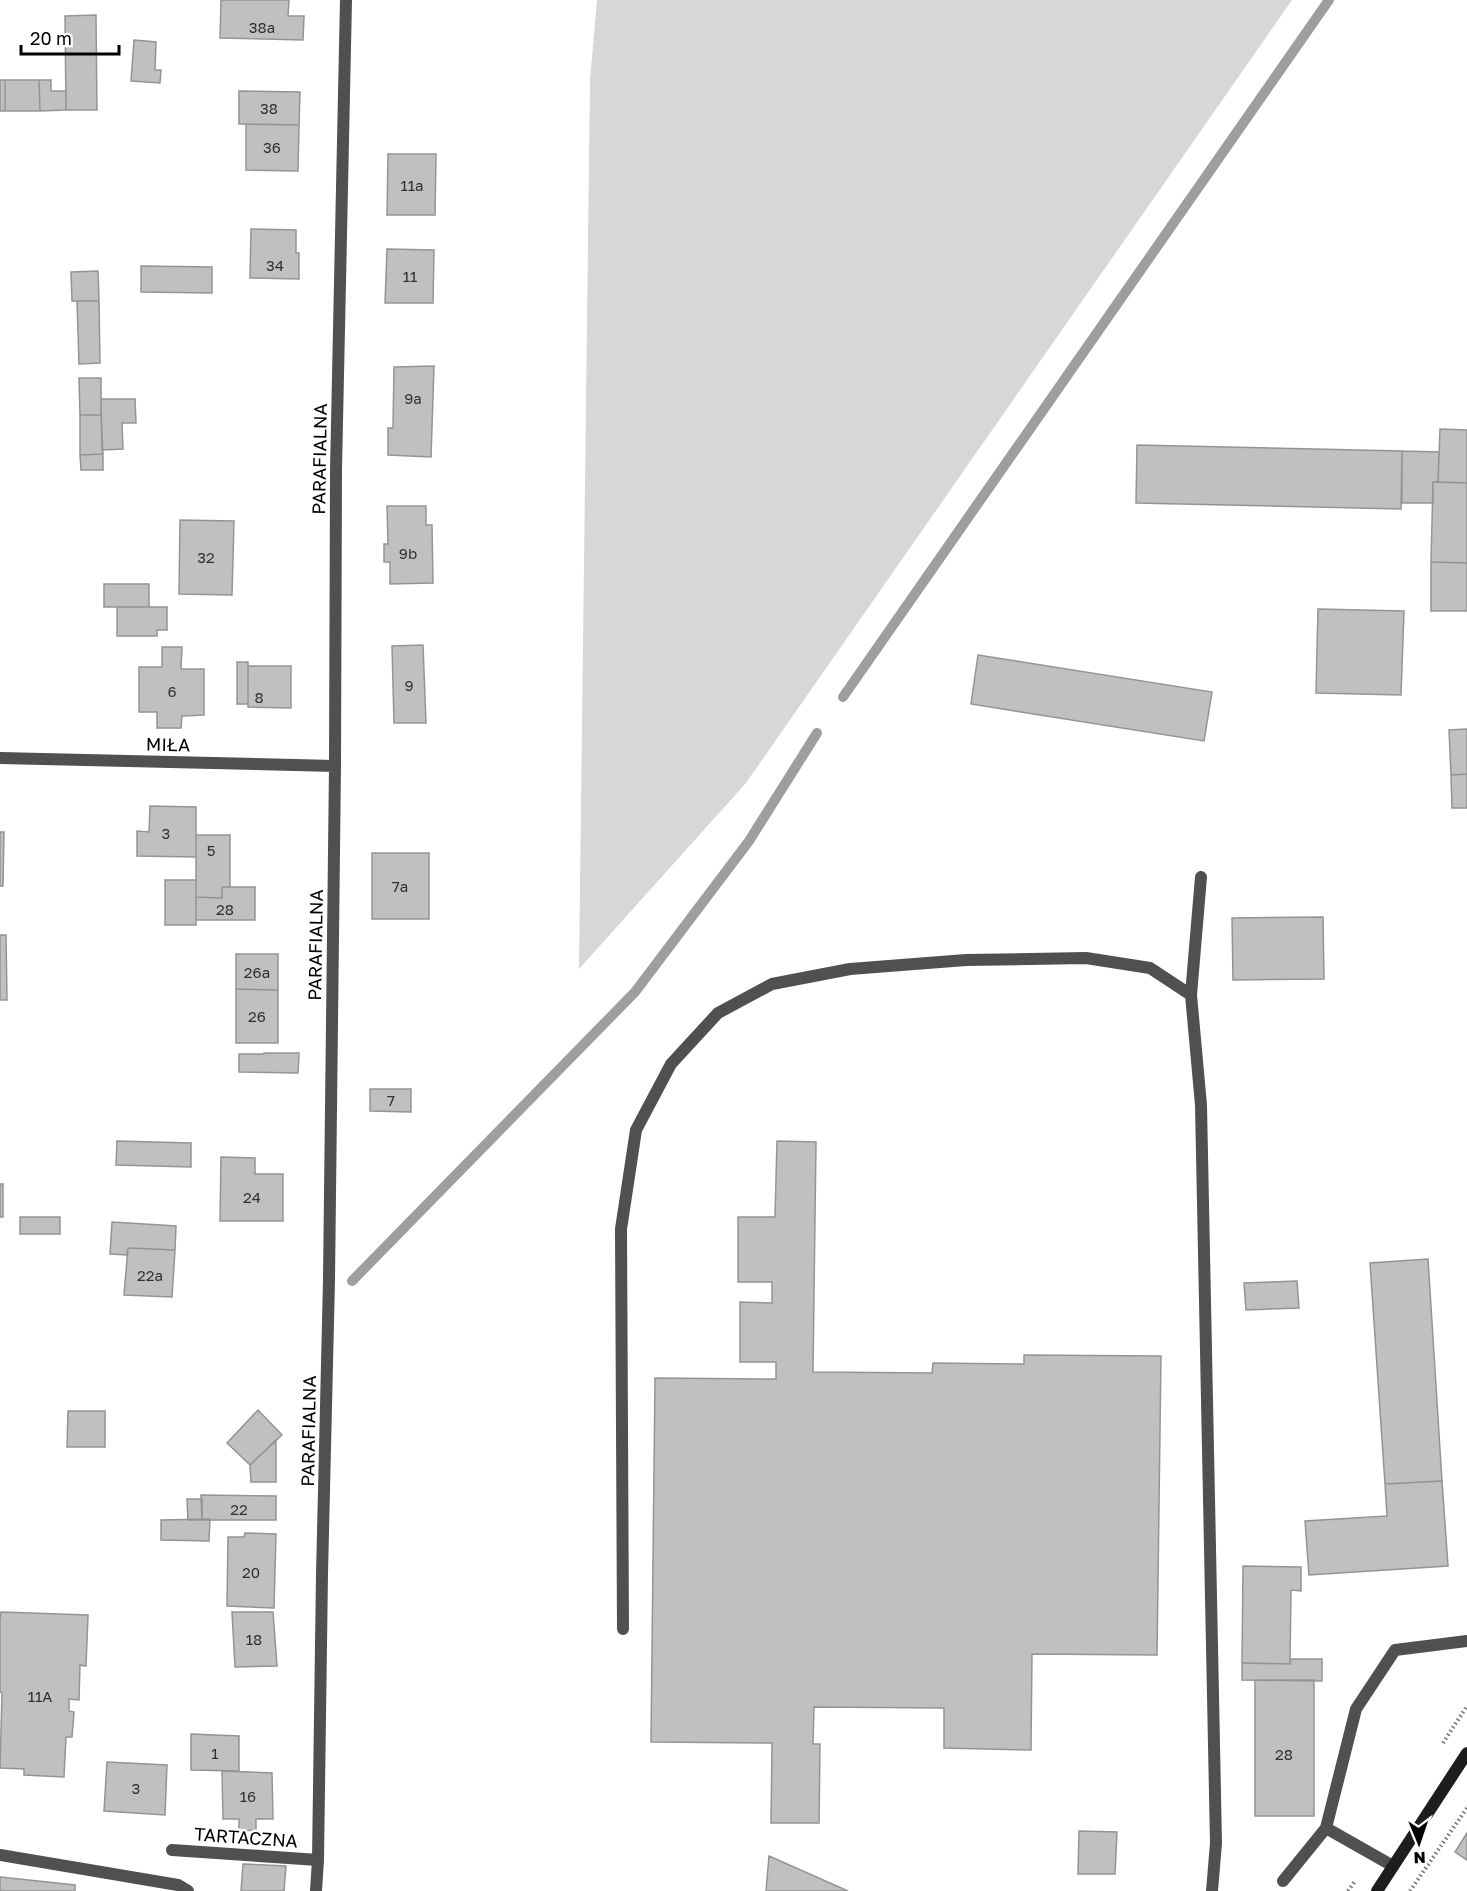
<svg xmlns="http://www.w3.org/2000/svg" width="1467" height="1891" viewBox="0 0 1467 1891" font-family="'Golos Text',sans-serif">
  <rect width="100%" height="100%" fill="#fff"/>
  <!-- green -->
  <path fill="#d7d7d7" d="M597,0H1292L746,783L579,969L590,79Z"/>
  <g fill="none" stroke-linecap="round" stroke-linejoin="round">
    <!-- stream -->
    <path stroke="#9e9e9e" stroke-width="10" d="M843,697L1329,0
      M352,1281L635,992L749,841L817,733"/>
  </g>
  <!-- building -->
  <path fill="#c0c0c0" stroke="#949494" stroke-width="1.5" d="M221,0H289L288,16H304L303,40L220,38Z
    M96,15L97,110H66L65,16Z
    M134,40L156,42L155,70H161L160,83L131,81Z
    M0,80H5V111H0Z
    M5,80H39L40,111H5Z
    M39,80H51V91H66V110L40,111Z
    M239,91L300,92L299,125L239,124Z
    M246,124L299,125L298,171L246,170Z
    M388,154H436L435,215H387Z
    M251,229L296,230V253H299V279L250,278Z
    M387,249L434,250L433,303H385Z
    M141,266L212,267V293L141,292Z
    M98,271L99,301H72L71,272Z
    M77,301H99L100,363L79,364Z
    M434,366L431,457L388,455V428H393L394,367Z
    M79,378H101V415H80Z
    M101,399H135L136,423H122L123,449L102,450Z
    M80,415H101L103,454L80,455Z
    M1440,429L1467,430V483L1438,482Z
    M1137,445L1402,451L1401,509L1136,503Z
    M1402,451L1439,452L1438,482H1433V503H1402Z
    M103,454V470H81L80,455Z
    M1433,482L1467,483V563L1431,562Z
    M387,506H426V525H432L433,583L390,584V562H384V544H388Z
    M180,520L234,521L232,595L179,594Z
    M1431,562L1467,563V611H1431Z
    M104,584H149V607H104Z
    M117,607H167V630H157V636H117Z
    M1318,609L1404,611L1401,695L1316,693Z
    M423,645L426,723H394L392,646Z
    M162,647H182L181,669H204V715L182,716L181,728H157V712H139V667H162Z
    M978,655L1212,692L1204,741L971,704Z
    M237,662H248V704H237Z
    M248,666H291V708L248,707Z
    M1467,729V774L1451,775L1449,730Z
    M1467,774V808H1452L1451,775Z
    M150,806L196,807V857L137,856V831L149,832Z
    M0,832H4L3,886H0Z
    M196,835H230V887H222V898L196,897Z
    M372,853H429V919H372Z
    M165,880H196V925H165Z
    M222,887H255V920H196V897L222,898Z
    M1323,917L1324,979L1233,980L1232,918Z
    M0,935H6L7,1000H0Z
    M236,954H278V990L236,989Z
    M236,989L278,990V1043H236Z
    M264,1053H299L298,1073L239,1072V1054H264Z
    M370,1089H411V1112L370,1111Z
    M117,1141L191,1143V1167L116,1165Z
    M777,1141L816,1142L813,1372L932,1373L933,1363L1024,1364V1355L1161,1356L1157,1655L1032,1654L1031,1750L944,1748V1708L814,1707L813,1744H820L819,1823H771L772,1743L651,1742L655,1378L776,1379V1362H740V1302L772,1303V1282H738V1217H775Z
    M221,1157L255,1158V1174H283V1221H220Z
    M0,1184H3V1217H0Z
    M20,1217H60V1234H20Z
    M112,1222L176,1226L175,1250L128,1248L127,1255L110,1254Z
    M128,1248L175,1250L172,1297L124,1295Z
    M1428,1259L1442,1481L1385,1484L1370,1263Z
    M1297,1281L1299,1308L1246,1310L1244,1283Z
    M258,1410L282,1435L250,1465L227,1443Z
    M68,1411H105V1447H67Z
    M276,1440V1482H251L250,1465Z
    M1442,1481L1448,1566L1309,1575L1305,1521L1387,1516L1385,1484Z
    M201,1495L276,1496V1520H202Z
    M187,1499H202V1520H188Z
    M210,1519L209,1541L161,1540V1520Z
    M245,1533L276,1534L274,1608L227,1606L228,1537H244Z
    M1243,1566L1301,1567V1591L1291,1590L1290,1664L1242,1663Z
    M1,1612L88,1615L86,1666L80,1665L79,1700L69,1699V1711L74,1712L72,1737H66L64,1777L24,1775V1769L0,1768L2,1693L0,1692V1620Z
    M232,1612H273L277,1666L235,1667Z
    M1291,1659H1322V1681L1242,1680V1663L1290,1664Z
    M1255,1680H1314V1816H1255Z
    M191,1734L239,1736V1771L191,1770Z
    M107,1762L167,1765L165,1815L104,1811Z
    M222,1771L272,1773L273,1819H256V1830L239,1831V1819H223Z
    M1079,1831L1117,1832L1115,1874H1078Z
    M1467,1833V1860L1455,1852Z
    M769,1856L848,1891H766Z
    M243,1864L286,1866L284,1891H241Z
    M0,1877L75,1885V1891H0Z"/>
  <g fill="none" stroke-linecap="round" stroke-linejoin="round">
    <!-- path -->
    <path stroke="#727272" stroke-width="4" stroke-dasharray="1.5 3" stroke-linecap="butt" d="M1443,1743L1467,1706
      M1348,1891L1355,1881
      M1410,1891L1467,1808"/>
    <!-- lane -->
    <path stroke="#505050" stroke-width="12" d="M1201,877L1191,995L1201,1105L1216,1843L1212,1891
      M623,1629L621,1229L636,1130L671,1064L718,1013L772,984L850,969L966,960L1086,958L1150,968L1191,995
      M1326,1828L1393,1866
      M172,1850L318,1860
      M0,1855L178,1885L188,1891
      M1283,1881L1326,1828L1356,1709L1395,1650L1467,1641"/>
    <!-- street -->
    <path stroke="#505050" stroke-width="12" d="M0,758L335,766
      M316,1891L318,1860L322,1574L329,1280L335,766L336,470L346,0"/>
    <!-- secondary -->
    <path stroke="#1d1d1d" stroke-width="12" d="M1377,1891L1467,1753"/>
  </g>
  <g text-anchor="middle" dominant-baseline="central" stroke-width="5" stroke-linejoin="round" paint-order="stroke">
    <!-- number labels -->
    <g font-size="15" fill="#303030">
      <text x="262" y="27">38a</text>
      <text x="269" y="108">38</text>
      <text x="272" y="147">36</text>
      <text x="412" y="185">11a</text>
      <text x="275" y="265">34</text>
      <text x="410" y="276">11</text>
      <text x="413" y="398">9a</text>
      <text x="408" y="553">9b</text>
      <text x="206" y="557">32</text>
      <text x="409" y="685">9</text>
      <text x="172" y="691">6</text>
      <text x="259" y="697">8</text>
      <text x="166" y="833">3</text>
      <text x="211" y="850">5</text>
      <text x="400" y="886">7a</text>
      <text x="225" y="909">28</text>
      <text x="257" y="972">26a</text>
      <text x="257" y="1016">26</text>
      <text x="391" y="1100">7</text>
      <text x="252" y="1197">24</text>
      <text x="150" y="1275">22a</text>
      <text x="239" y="1509">22</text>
      <text x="251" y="1572">20</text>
      <text x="254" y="1639">18</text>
      <text x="40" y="1696">11A</text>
      <text x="215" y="1753">1</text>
      <text x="1284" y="1754">28</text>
      <text x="136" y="1788">3</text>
      <text x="248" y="1796">16</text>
    </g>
    <!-- street labels -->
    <g font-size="18" fill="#000" stroke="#fff">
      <text transform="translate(319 459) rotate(-89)">PARAFIALNA</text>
      <text transform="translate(168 744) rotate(1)">MIŁA</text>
      <text transform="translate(315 945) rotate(-89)">PARAFIALNA</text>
      <text transform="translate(308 1431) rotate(-89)">PARAFIALNA</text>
      <text transform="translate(246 1837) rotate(4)">TARTACZNA</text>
    </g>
  </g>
  <!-- north arrow -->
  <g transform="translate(1419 1843) rotate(178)" stroke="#ffffff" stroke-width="4.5" paint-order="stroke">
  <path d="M0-4.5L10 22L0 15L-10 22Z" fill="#000000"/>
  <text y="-9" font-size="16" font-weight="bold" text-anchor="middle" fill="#000000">N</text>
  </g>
  <!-- scale -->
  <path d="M21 45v9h98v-9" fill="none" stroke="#000000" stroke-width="3"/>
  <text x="30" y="45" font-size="18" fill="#000000" stroke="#ffffff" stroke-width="4.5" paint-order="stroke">20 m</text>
</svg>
